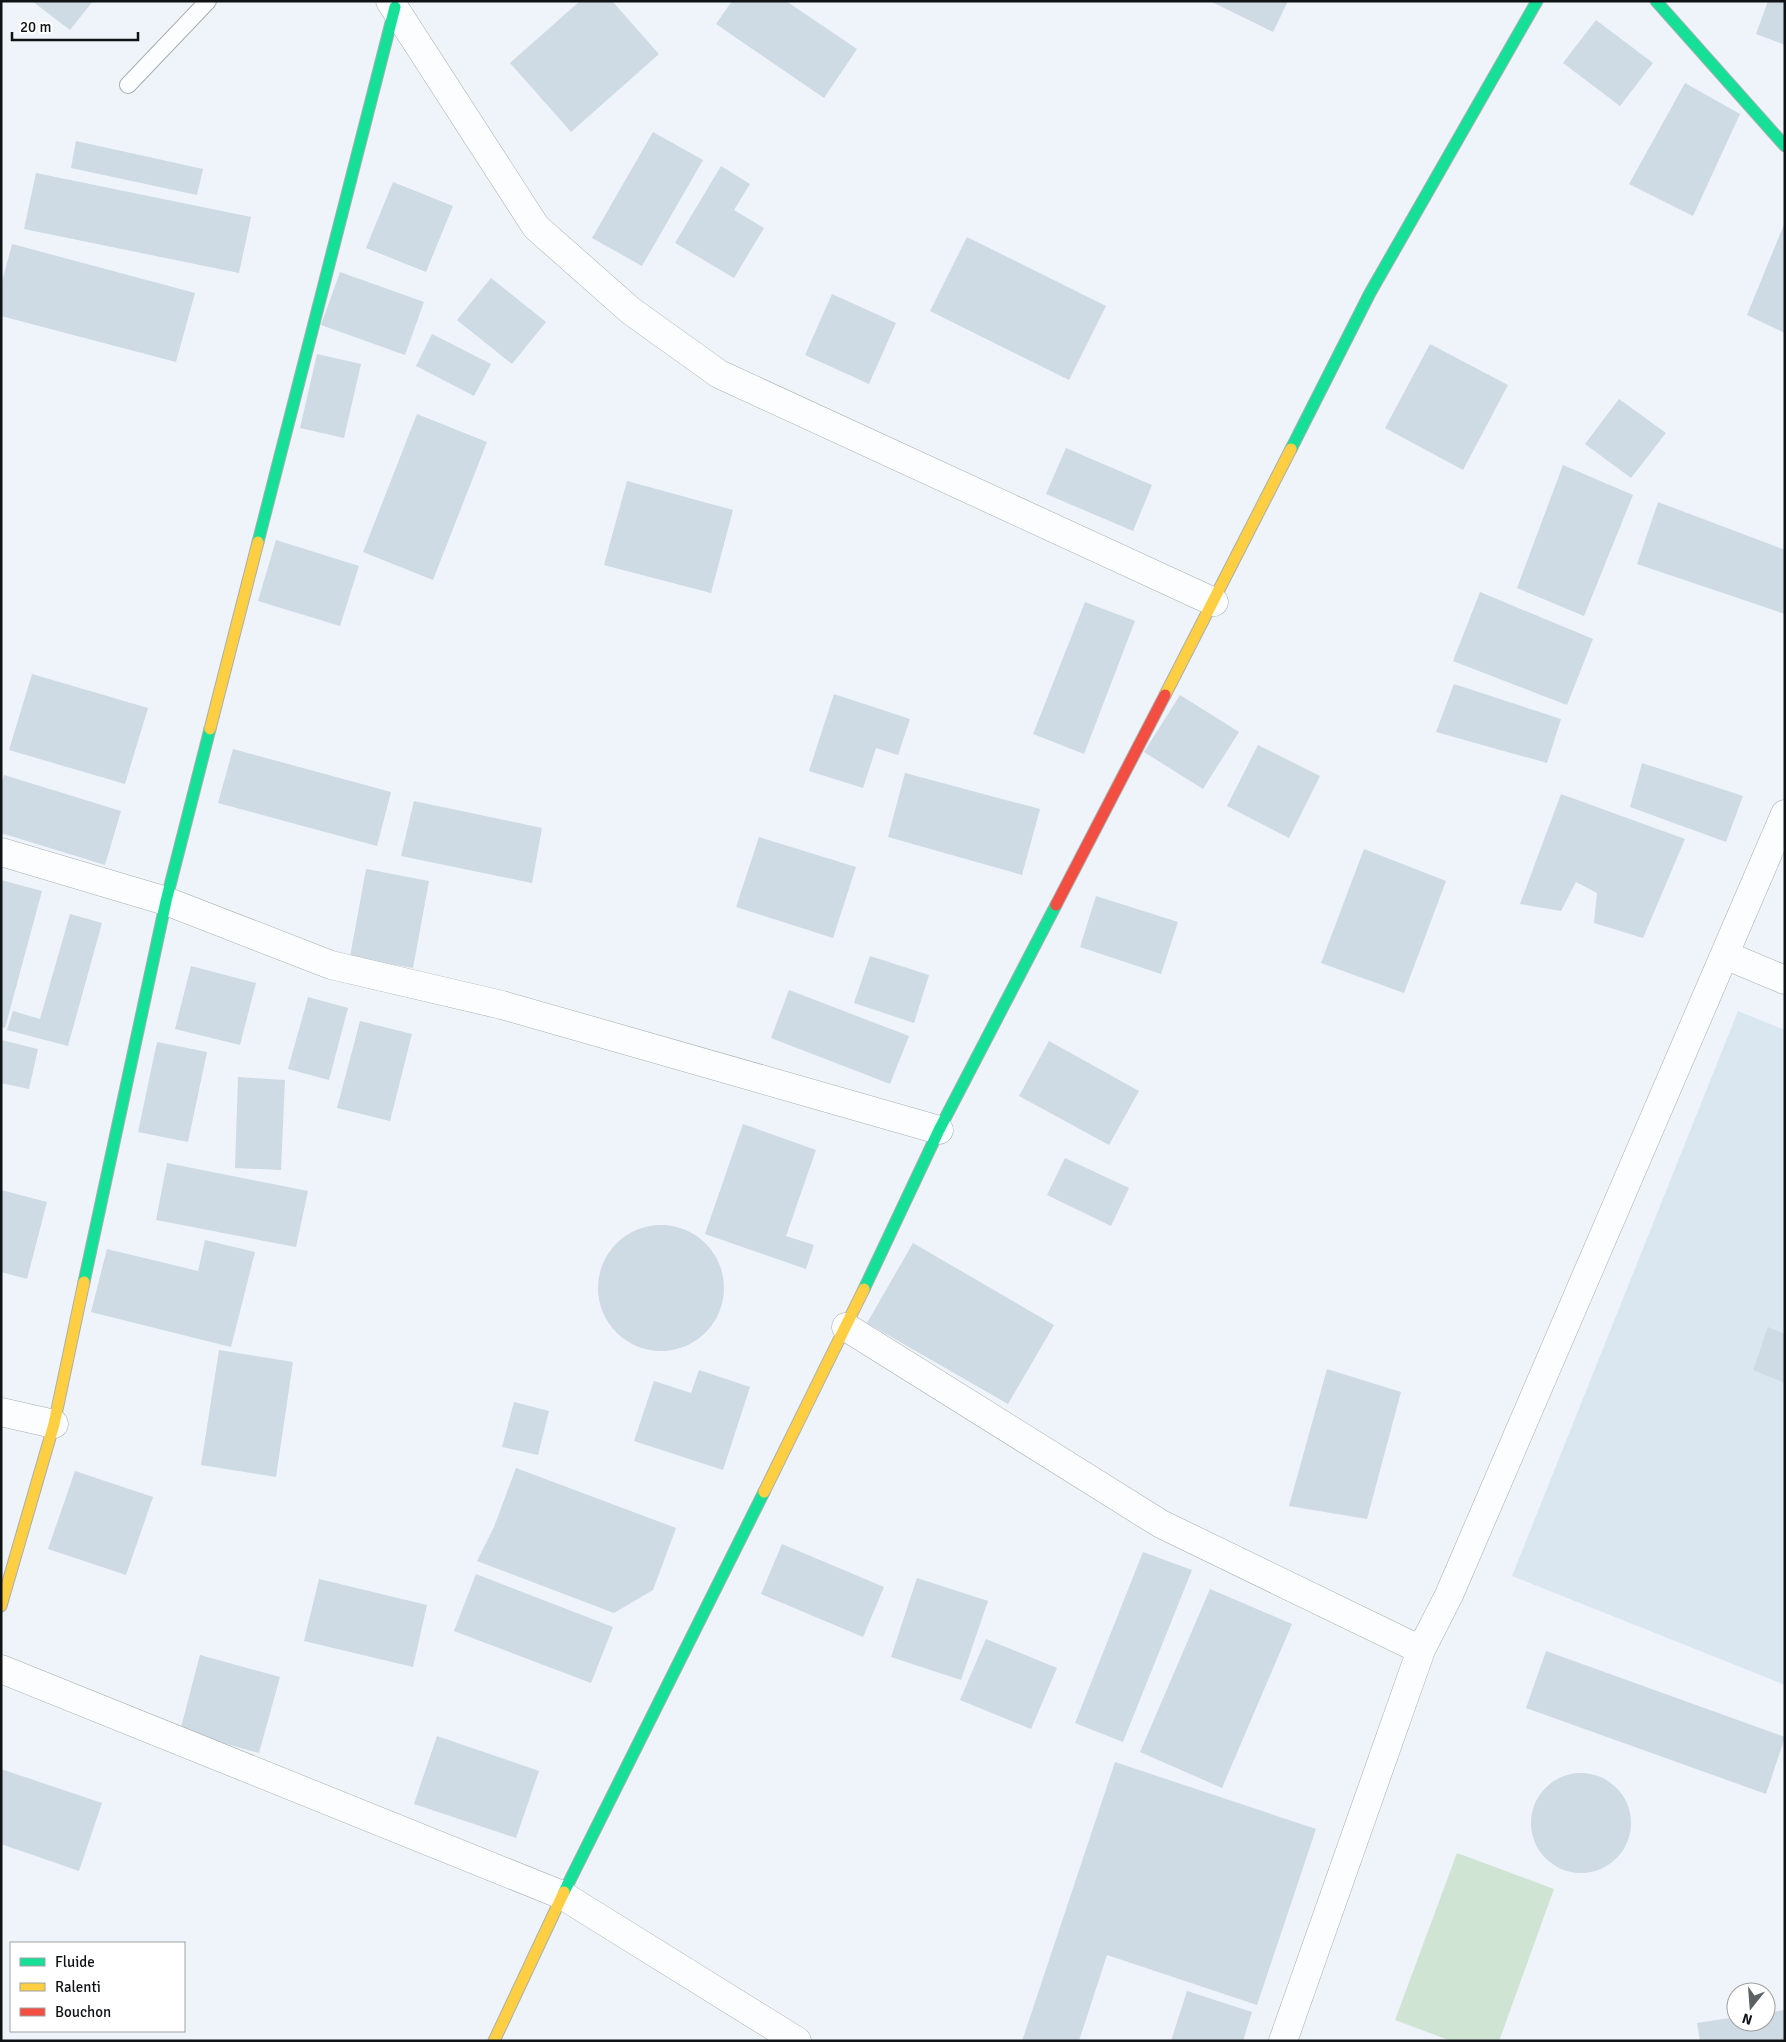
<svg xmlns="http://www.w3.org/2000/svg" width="1786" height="2042" viewBox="0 0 1786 2042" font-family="Signika,sans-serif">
  <rect width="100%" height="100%" fill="#eef4f9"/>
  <!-- built -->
  <path fill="#dbe7f0" d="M1738,1011L1785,1030V1685L1512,1576Z"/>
  <!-- green -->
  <path fill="#d0e4d4" d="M1457,1853L1554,1889L1499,2041H1451L1395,2020Z"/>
  <!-- building -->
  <path fill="#cedae4" d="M32,1H93L70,30Z
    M580,1H612L659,54L571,132L510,63Z
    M732,1H786L857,49L824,98L716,24Z
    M1210,1H1288L1273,32Z
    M1768,1H1785V45L1756,34Z
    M1596,20L1653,63L1620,106L1563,63Z
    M1685,83L1740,114L1693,216L1629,184Z
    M653,132L703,160L642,266L592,238Z
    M76,141L203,169L197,195L71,168Z
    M721,166L750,184L734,210L764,228L734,278L675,243Z
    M36,173L251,217L239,273L24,229Z
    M393,182L453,206L426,272L366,248Z
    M1785,222V333L1747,315Z
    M967,237L1106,306L1069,380L930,311Z
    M12,244L195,293L176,362L1,316V286Z
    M340,272L424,302L405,355L321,325Z
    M491,278L546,322L512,364L457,320Z
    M832,294L896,323L869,384L805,355Z
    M432,334L491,364L474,396L416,366Z
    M1430,344L1508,385L1463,470L1385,428Z
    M317,354L361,364L344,438L300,428Z
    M1619,399L1666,433L1631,478L1585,444Z
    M417,414L487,442L433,580L363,552Z
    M1066,448L1152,485L1133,531L1046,494Z
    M1563,465L1633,495L1584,616L1517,588Z
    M627,481L733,510L711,593L604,565Z
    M1658,502L1785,550V614L1637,564Z
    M276,540L359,566L340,626L258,601Z
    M1480,592L1593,639L1567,705L1453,661Z
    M1085,602L1135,621L1084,754L1033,734Z
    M32,674L148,708L125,784L9,750Z
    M1454,684L1561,719L1547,763L1436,732Z
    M834,694L910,719L898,755L876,748L863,788L809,771Z
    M1180,695L1239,732L1203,789L1144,752Z
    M1258,745L1320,776L1289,838L1227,806Z
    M233,749L391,792L377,846L218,803Z
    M1642,763L1743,796L1726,842L1630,807Z
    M905,773L1040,809L1022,875L888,837Z
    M4,775L121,811L105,865L1,833V785Z
    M1561,794L1685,839L1643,938L1594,923L1597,893L1576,882L1561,911L1520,904Z
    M414,801L542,828L532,883L401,856Z
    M759,837L856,867L833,938L736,907Z
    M1364,849L1446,881L1404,993L1321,963Z
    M366,869L429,881L413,968L350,957Z
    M1,880L42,891L5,1028L1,1027Z
    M1096,896L1178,922L1161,974L1080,947Z
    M70,914L102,923L68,1046L7,1030L13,1011L40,1019Z
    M870,956L929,975L914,1023L854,1003Z
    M191,966L256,983L240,1045L175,1029Z
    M789,990L909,1036L890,1084L771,1038Z
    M308,997L348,1008L329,1080L288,1069Z
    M360,1021L412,1034L390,1121L337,1108Z
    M1,1040L38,1049L29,1089L1,1083Z
    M1049,1041L1139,1091L1109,1145L1019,1096Z
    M157,1042L207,1052L188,1142L138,1132Z
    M238,1077L285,1080L281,1170L235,1168Z
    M743,1124L816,1150L786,1236L814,1245L806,1269L705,1234Z
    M1065,1158L1129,1188L1111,1226L1047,1195Z
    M167,1163L308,1191L296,1247L156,1220Z
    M1,1190L47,1202L27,1279L1,1272Z
    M598 1288a63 63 0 1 1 126 0a63 63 0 1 1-126 0Z
    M205,1240L255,1252L231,1347L91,1312L107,1249L198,1271Z
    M913,1243L1054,1325L1008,1404L867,1323Z
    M1768,1327L1785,1334V1383L1753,1370Z
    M219,1350L293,1362L276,1477L201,1465Z
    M1327,1369L1401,1392L1367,1519L1289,1506Z
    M699,1370L750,1387L723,1470L634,1441L654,1381L691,1393Z
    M514,1402L549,1411L538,1455L502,1447Z
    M516,1468L676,1528L653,1590L614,1613L477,1561L494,1527Z
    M75,1471L153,1497L126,1575L48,1549Z
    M782,1544L884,1587L863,1637L761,1594Z
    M1143,1552L1192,1570L1123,1742L1075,1723Z
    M476,1574L613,1627L591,1683L454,1631Z
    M917,1578L988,1601L961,1680L891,1657Z
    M319,1579L427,1605L413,1667L304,1641Z
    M1210,1589L1292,1624L1222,1788L1140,1752Z
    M986,1639L1057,1668L1031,1729L960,1700Z
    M1546,1651L1785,1737L1766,1794L1526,1708Z
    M200,1655L280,1677L259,1753L180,1731Z
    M437,1736L539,1771L516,1838L414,1804Z
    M1115,1762L1316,1829L1257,2005L1107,1955L1079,2041H1022Z
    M1,1769L102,1803L79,1871L1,1844Z
    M1531 1823a50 50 0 1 1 100 0a50 50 0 1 1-100 0Z
    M1187,1991L1252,2012L1243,2041H1171Z
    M1785,2010V2041H1700L1697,2023L1736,2017V2022H1766V2013Z"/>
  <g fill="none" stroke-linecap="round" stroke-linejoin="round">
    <defs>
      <path id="lane" d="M128,85L208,1"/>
      <path id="street" d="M390,1L536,227L631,311L719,374L1214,602
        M1,852L166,901L331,965L502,1005L939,1130
        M1725,955L1785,980
        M846,1327L1161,1524L1421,1650
        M1,1412L54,1424
        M1,1669L562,1895L797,2041
        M1283,2041L1421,1650L1449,1595L1785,814"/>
      <path id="fast" d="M1656,1L1785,146
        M1291,449L1370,293L1537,1
        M258,542L395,7
        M84,1282L166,901L210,729
        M864,1289L939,1130L1056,905
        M564,1892L764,1492"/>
      <path id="slow" d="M1165,695L1291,449
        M210,729L258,542
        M764,1492L864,1289
        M1,1606L54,1424L84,1282
        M494,2041L564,1892"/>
      <path id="jam" d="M1056,905L1165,695"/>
    </defs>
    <!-- lane casing -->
    <use href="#lane" stroke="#a9aeb1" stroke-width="18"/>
    <!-- street casing -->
    <use href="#street" stroke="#a9aeb1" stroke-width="29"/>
    <!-- fast casing -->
    <use href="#fast" stroke="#a9aeb1" stroke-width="13"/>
    <!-- slow casing -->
    <use href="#slow" stroke="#a9aeb1" stroke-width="13"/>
    <!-- jam casing -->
    <use href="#jam" stroke="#a9aeb1" stroke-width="13"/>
    <!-- lane -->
    <use href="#lane" stroke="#fcfdfe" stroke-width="16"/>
    <!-- street -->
    <use href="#street" stroke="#fcfdfe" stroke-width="28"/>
    <!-- fast -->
    <use href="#fast" stroke="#16e098" stroke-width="11"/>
    <!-- slow -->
    <use href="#slow" stroke="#ffcf43" stroke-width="11"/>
    <!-- jam -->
    <use href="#jam" stroke="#f24e42" stroke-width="11"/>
  </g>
  <!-- border -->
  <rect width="1786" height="2042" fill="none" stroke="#0f1315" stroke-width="5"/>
  <!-- legend -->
  <rect x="10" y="1942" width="175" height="90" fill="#ffffff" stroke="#9fa1a1"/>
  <rect x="20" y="1958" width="25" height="8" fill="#16e098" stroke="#9fa1a1"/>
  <text x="55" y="1967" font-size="15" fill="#0f1315">Fluide</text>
  <rect x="20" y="1983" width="25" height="8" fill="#ffcf43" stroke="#9fa1a1"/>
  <text x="55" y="1992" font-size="15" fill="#0f1315">Ralenti</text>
  <rect x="20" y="2008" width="25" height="8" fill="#f24e42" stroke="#9fa1a1"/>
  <text x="55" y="2017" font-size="15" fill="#0f1315">Bouchon</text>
  <!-- north arrow -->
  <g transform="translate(1751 2007) rotate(197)"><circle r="24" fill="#ffffff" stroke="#9fa1a1"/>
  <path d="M0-4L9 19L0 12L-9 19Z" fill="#5d6265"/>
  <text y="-8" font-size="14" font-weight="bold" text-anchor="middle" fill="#0f1315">N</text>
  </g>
  <!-- scale -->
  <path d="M12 32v8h126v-8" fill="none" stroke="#0f1315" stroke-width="2.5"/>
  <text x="20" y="32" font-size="15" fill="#0f1315" stroke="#ffffff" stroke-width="4" paint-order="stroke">20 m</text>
</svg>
